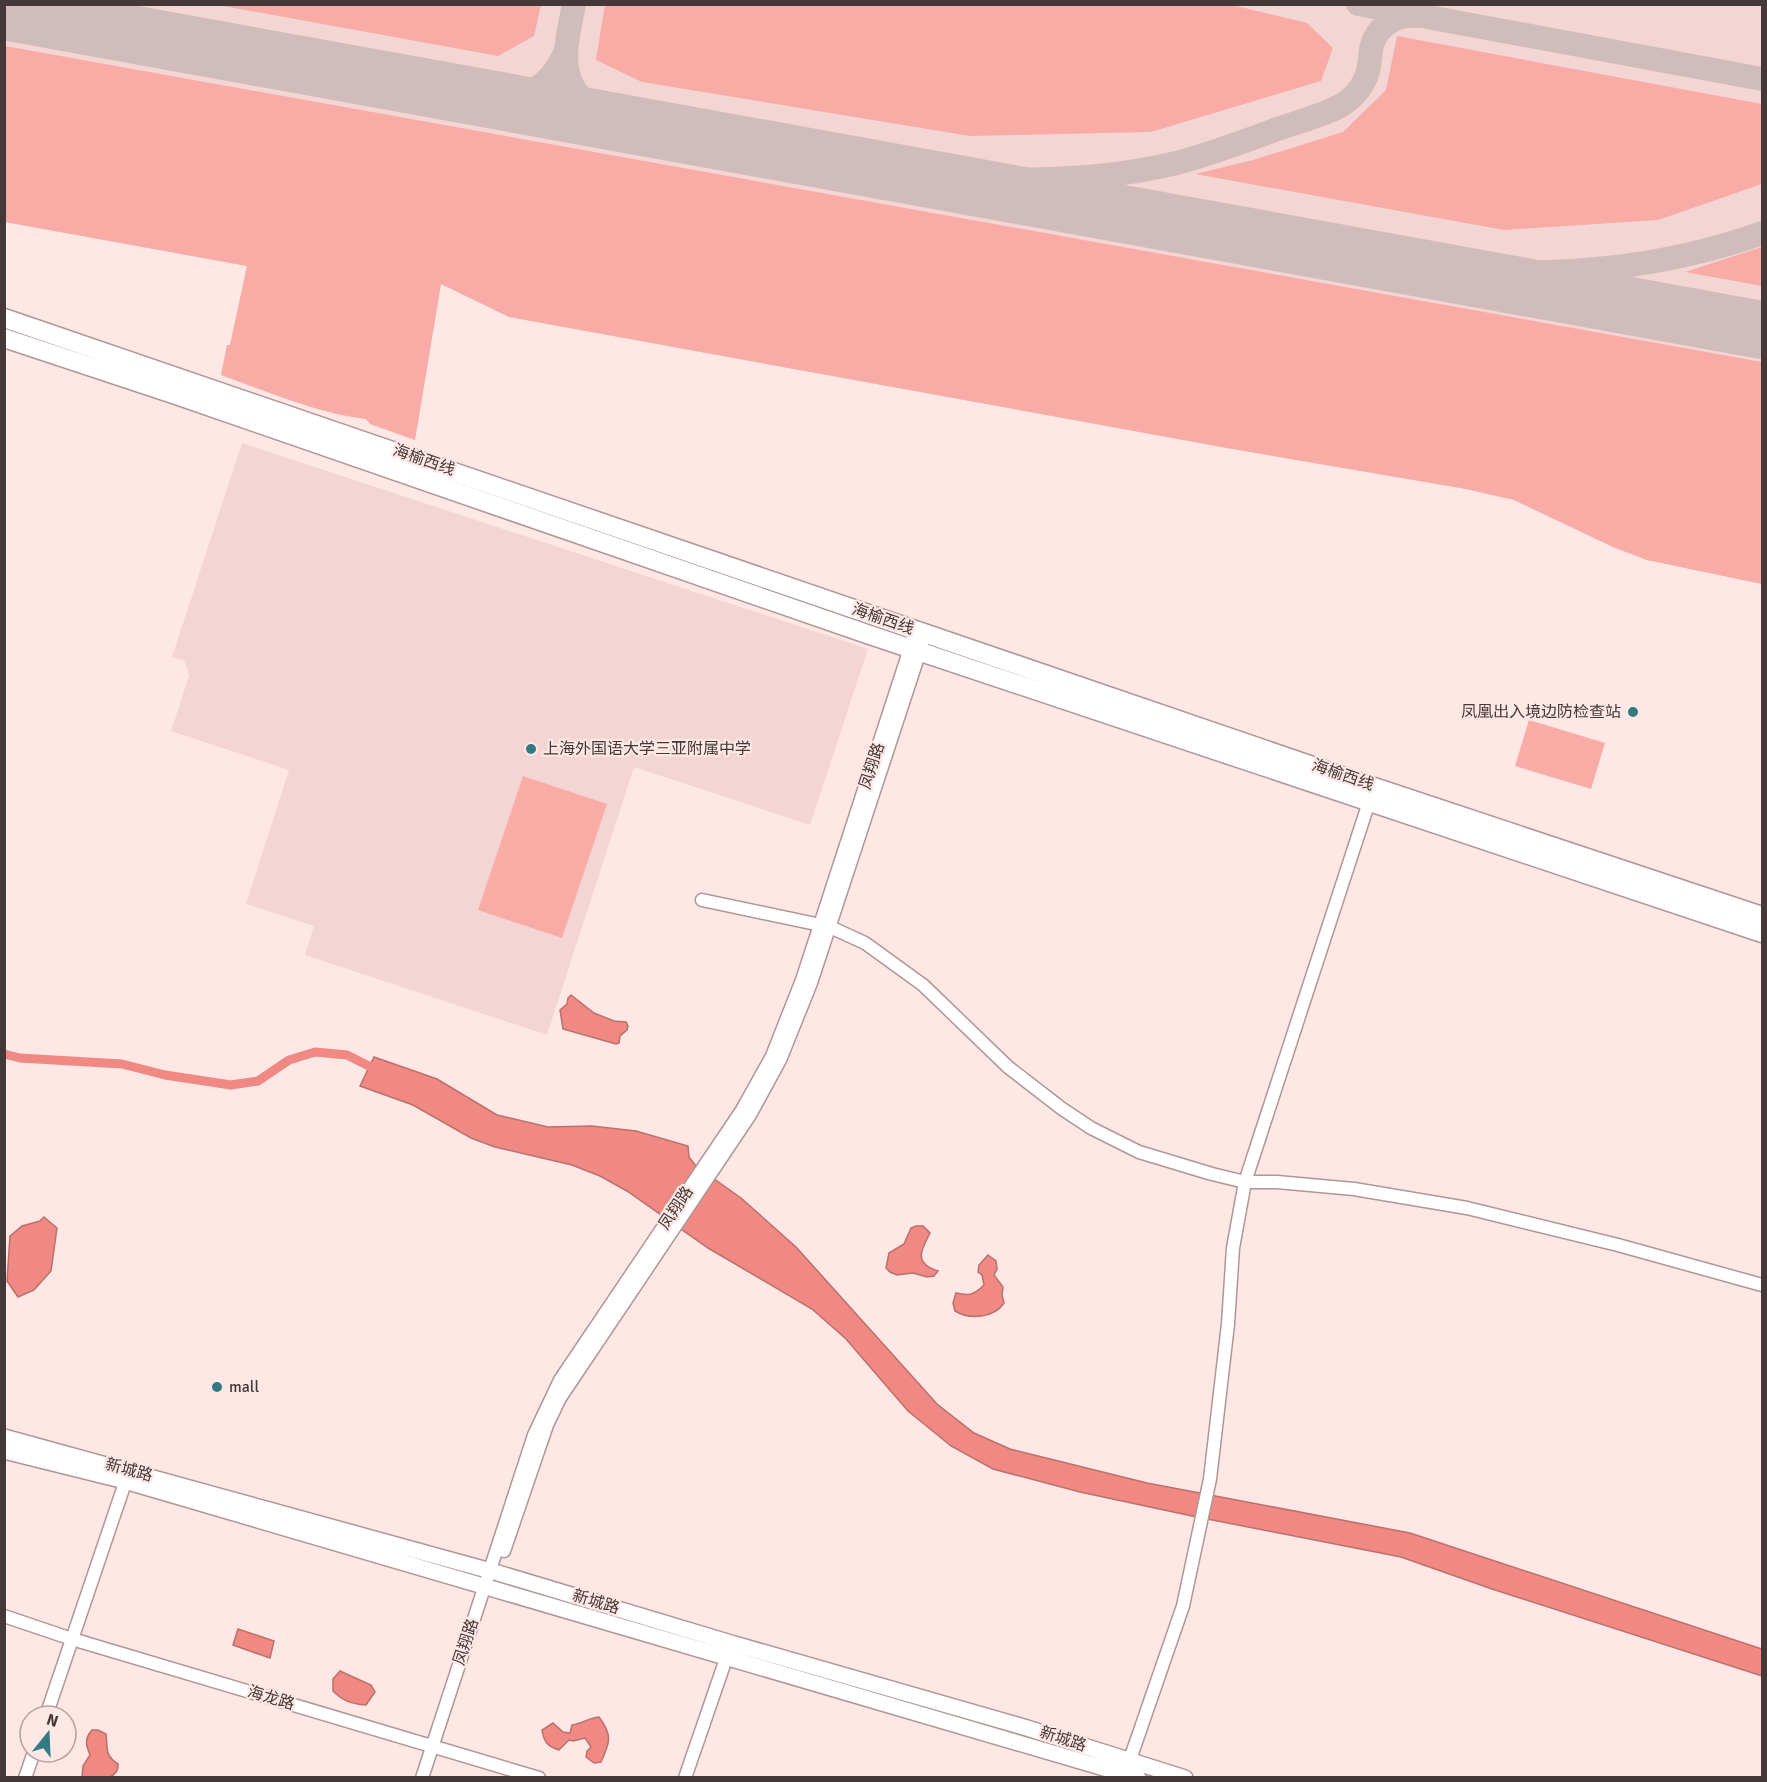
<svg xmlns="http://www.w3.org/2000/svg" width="1767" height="1782" viewBox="0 0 1767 1782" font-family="Signika,'Noto Sans SC',sans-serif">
  <rect width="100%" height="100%" fill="#fee7e5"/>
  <!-- built -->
  <path fill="#f3d6d4" d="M4,5H1762V584L1647,560L1613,547L1514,500L1466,489L1227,448L509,317L441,284L415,440L370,424L366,419L347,417L300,403L221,375L227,345H230L247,266L5,222Z
    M242,443L868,649L810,825L634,767L547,1035L305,955L314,926L246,904L289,770L171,731L189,676L185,661L172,657Z"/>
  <!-- green -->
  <path fill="#f9aba6" d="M605,4L1232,5L1307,23L1333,48L1321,81L1151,132L970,136L642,82L596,60Z
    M218,5H541L534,36L498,56Z
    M1397,36L1762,104V184L1658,220L1504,230L1195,174L1253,160L1343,132L1386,90Z
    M5,46L1762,362V584L1647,560L1613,547L1514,500L1466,489L1227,448L509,317L441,284L415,440L370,424L366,419C316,413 268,392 221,375L227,345H230L247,266L5,222Z
    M1762,247V286L1685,272Z
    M1529,720L1605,743L1591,789L1515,766Z
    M523,776L607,804L562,938L478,910Z"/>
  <!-- water -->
  <path fill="#f08883" stroke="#bc706c" stroke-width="1.5" d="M571,995L594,1013L614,1021L626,1022L628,1026L627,1030L620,1036L619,1043L616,1044L563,1029L560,1010L567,1004L568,998Z
    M374,1057L437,1079L497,1115L548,1127L592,1126L636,1131L688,1146L689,1157L696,1166L741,1198L796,1247L937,1404L974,1433L1010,1449L1147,1483L1410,1533L1762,1649V1676L1492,1589L1401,1557L1192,1516L1080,1492L993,1469L951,1446L908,1411L846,1339L812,1309L708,1248L627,1191L600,1176L572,1165L495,1147L471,1138L413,1105L360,1086Z
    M44,1217L57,1228L51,1271L34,1290L18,1297L7,1281L10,1236L22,1226L40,1221Z
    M916,1226H923L930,1233C921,1250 913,1263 938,1271L934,1276L927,1277L913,1273L897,1275L890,1272L886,1268L889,1253L904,1244L911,1228Z
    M988,1255L996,1261L997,1269L994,1275L1003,1287L1002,1295L1004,1303C994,1318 970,1320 955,1311L953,1303L956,1293C969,1296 974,1295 984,1285L982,1275L978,1272L979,1265Z
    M238,1629L274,1641L270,1658L233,1645Z
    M340,1671L371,1685L375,1692L366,1705C351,1704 343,1701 333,1691V1679Z
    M599,1717C613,1736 610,1742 601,1762L594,1763L586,1757L587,1751L591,1747L585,1738L573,1741L569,1740L559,1750C547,1746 544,1742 542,1730L553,1723L563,1732L570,1733L572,1725C583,1723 589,1718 599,1717Z
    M92,1730H98L106,1734C108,1748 104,1755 118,1764C119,1782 95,1779 82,1777L83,1766L90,1755C86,1745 84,1739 92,1730Z"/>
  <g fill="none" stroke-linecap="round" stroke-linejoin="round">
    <!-- canal -->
    <path stroke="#f08883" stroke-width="9" d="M4,1054L20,1058L122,1064L165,1075L231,1085L258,1081L289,1060L315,1052L347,1055L379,1071"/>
    <!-- taxiway -->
    <path stroke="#d0bcba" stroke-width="24" d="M574,4C571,21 566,39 566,56C565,91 591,115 623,123
      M1358,4L1762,79
      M489,99C525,101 553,85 566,50
      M895,172C985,182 1083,185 1172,164C1206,156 1239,143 1272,131C1294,123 1319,117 1340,106C1353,99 1364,86 1368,71C1370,64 1370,56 1371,49C1376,26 1396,14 1418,16
      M1402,264C1523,280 1647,274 1762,233"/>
    <!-- runway -->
    <path stroke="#d0bcba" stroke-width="58" d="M4,11L1762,330"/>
    <defs>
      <path id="minor" d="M702,900L830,927L865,943L923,985L1008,1067L1061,1108L1091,1128L1139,1152L1212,1174L1245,1182H1277L1354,1189L1467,1208L1618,1245L1762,1285
        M504,1551L547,1425L560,1398L750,1115L780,1060L811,983L922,645
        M4,1616L72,1639L539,1778
        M46,1716L128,1474
        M1127,1768L1183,1606L1210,1479L1228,1324L1233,1248L1245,1182L1369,802
        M25,1778L34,1752
        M422,1778L534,1435L560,1380L742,1110L772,1056L802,980L916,630
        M685,1778L729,1650"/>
      <path id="major" d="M4,1437L498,1573L731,1643L1027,1728L1185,1778
        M4,1451L125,1481L1138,1778"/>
      <path id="highway" d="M4,318L1371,786L1762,916
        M4,338L176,395L867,634L1762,933"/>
    </defs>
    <!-- minor casing -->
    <use href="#minor" stroke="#b09694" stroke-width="15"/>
    <!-- major casing -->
    <use href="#major" stroke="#b09694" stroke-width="18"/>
    <!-- highway casing -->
    <use href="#highway" stroke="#b09694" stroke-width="21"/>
    <!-- minor -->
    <use href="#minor" stroke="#fff" stroke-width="12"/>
    <!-- major -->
    <use href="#major" stroke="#fff" stroke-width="15"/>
    <!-- highway -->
    <use href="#highway" stroke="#fff" stroke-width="18"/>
  </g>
  <!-- markers -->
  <g fill="#327b82" stroke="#fee7e5" stroke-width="2">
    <circle cx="1633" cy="712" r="6"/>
    <circle cx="531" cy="749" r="6"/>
    <circle cx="217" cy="1387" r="6"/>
  </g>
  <g text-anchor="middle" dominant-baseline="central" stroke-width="4.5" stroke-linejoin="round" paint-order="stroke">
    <!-- street labels -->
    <g font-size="16" fill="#443938" stroke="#fee7e5">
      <text transform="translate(424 460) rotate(19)">海榆西线</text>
      <text transform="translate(883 619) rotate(19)">海榆西线</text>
      <text transform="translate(872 766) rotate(-72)">凤翔路</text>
      <text transform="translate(1343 775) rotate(19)">海榆西线</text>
      <text transform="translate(676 1208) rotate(-56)">凤翔路</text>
      <text transform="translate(129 1470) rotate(15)">新城路</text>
      <text transform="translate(596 1602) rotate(17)">新城路</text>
      <text transform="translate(466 1642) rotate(-72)">凤翔路</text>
      <text transform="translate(271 1698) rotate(17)">海龙路</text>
      <text transform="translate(1063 1739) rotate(18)">新城路</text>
    </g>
    <!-- poi labels -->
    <g font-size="16" fill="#443938" stroke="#fee7e5" text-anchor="start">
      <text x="1621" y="712" text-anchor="end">凤凰出入境边防检查站</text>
      <text x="543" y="749">上海外国语大学三亚附属中学</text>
      <text x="229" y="1387">mall</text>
    </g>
  </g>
  <!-- border -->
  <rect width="1767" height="1782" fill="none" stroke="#443938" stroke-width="12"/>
  <!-- north arrow -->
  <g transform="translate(48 1734) rotate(18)"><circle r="28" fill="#fee7e5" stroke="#b4a1a0" stroke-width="1.5"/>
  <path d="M0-4.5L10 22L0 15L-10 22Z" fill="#327b82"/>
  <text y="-9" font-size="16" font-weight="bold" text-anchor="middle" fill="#443938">N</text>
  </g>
</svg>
